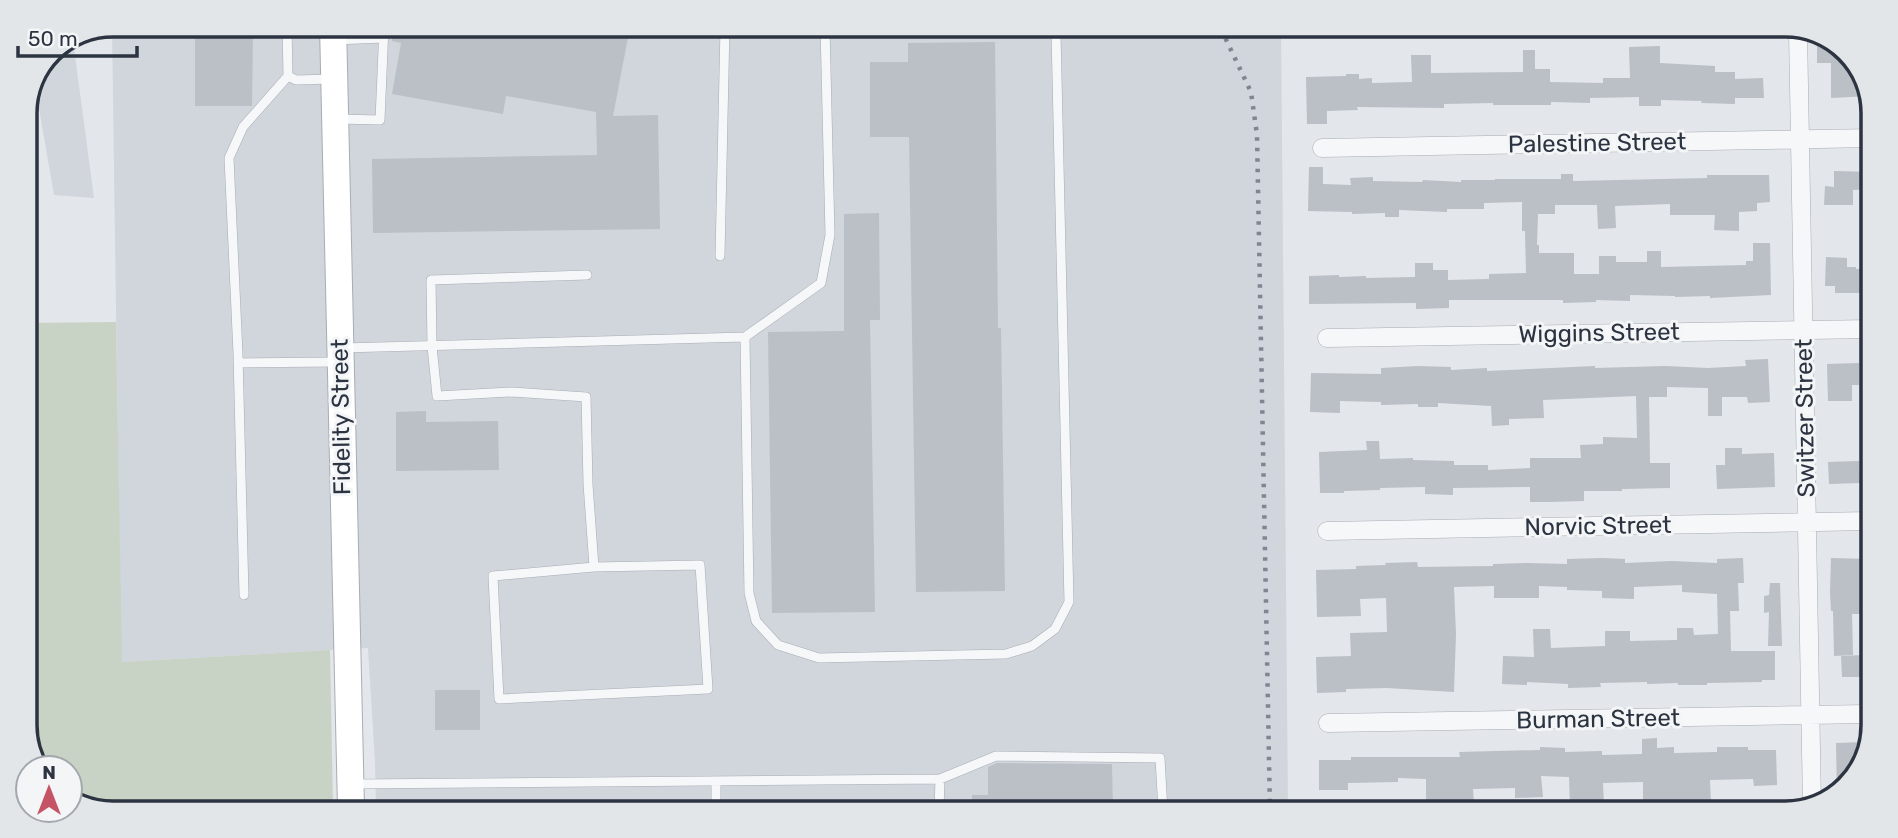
<svg xmlns="http://www.w3.org/2000/svg" width="1898" height="838" viewBox="0 0 1898 838" font-family="Rubik,sans-serif">
  <rect width="100%" height="100%" fill="#e3e6ea"/>
  <!-- built -->
  <path fill="#d1d5dc" d="M112,25L1281,29L1288,811L376,808L375,761L368,648L121,662Z
    M73,41L94,198L54,195L35,85L51,50Z"/>
  <!-- green -->
  <path fill="#c9d3c5" d="M116,322L122,662L330,650L333,808L79,807L70,799V768H37L25,731V323Z"/>
  <!-- building -->
  <path fill="#bbbfc6" d="M395,26L630,27L613,116L658,115L660,229L373,233L372,159L597,155L596,112L506,96L503,114L392,94L401,43L392,41Z
    M195,31H253L252,106H195Z
    M995,42L998,328H1001L1005,591L916,592L909,137H870V62H908V43Z
    M1817,43L1834,44L1853,59L1852,75H1862L1869,96L1831,98V63H1817Z
    M1660,46V63L1715,66V72H1735V79L1763,78L1764,98H1735V104L1701,103L1702,101L1661,100V106H1639V97L1590,98V103L1551,102V105H1493V103L1444,104V108L1357,107L1358,110L1327,111V124H1307L1306,77L1346,76V74H1359V79L1372,78V83L1412,82L1411,55H1431V73L1523,72V50H1535V69H1550V82L1603,83V78H1630L1629,47Z
    M1309,167H1323V184L1351,185L1350,178L1373,177V181L1422,182L1423,180L1461,182V180H1495V179H1561V174H1573V181L1707,178V175H1769L1770,202L1757,203V211L1739,212V231L1714,230L1715,215H1670V204L1615,206L1616,228L1598,229L1597,205H1555V214H1538L1537,245H1539V253H1574V274H1599V256H1616V262H1647V251H1661V267L1746,265V261H1753V243H1770L1771,295L1710,298V296L1675,297V296L1630,295V301L1596,300V302L1563,303V300H1449V308L1416,309V303L1309,304V276L1339,275V277L1366,276V278L1415,277V263H1433V270H1448V280L1489,279V274L1526,273L1525,231H1522V202L1484,203V209H1447V212L1399,210V217H1385V213L1352,214V212L1308,211Z
    M1834,171L1873,172L1872,189L1853,190V205H1824L1825,186L1834,187Z
    M879,213L880,320H870L875,612L772,613L768,332L844,331V214Z
    M1826,257L1847,258V267H1856V269H1872L1871,293H1835V286H1825Z
    M1768,359L1770,402L1748,403L1747,397H1722V416H1708V388L1667,387V397H1649L1650,463H1670V488L1622,489V491H1584V501L1549,502H1530V487L1453,488V495L1425,494V487L1380,488V490L1344,491V493H1320L1319,452L1367,450L1366,441H1379L1380,459L1413,458V460L1454,461V465H1488V470L1530,468V458H1581L1580,445L1603,444V437L1637,438L1636,396L1543,400L1544,418L1509,419V425L1492,426L1491,406L1438,403V407H1418V404L1381,405V402L1340,401V413L1310,412L1311,373L1381,374V368L1418,366L1451,367V370L1487,368V371L1595,366V368L1666,366L1708,368L1746,366L1745,360Z
    M1859,363V385H1852V401H1828L1827,364Z
    M426,411V422L498,421L499,470L396,471V412Z
    M1725,448H1742V454L1774,453L1775,487L1717,489L1716,465H1725Z
    M1859,461L1860,483L1829,484L1828,462Z
    M1603,558L1625,559V563L1672,561L1717,563V559L1743,558L1744,583H1738L1739,611H1730L1731,651H1775V680H1762V682L1707,683V685H1678V683L1647,684V682L1600,683L1601,687L1568,688V684L1527,682V685L1502,684L1503,656L1534,657L1533,629H1550L1551,648L1605,646V631H1630V641L1677,640V628H1693L1694,635L1718,634L1717,594L1682,592V585L1634,587V599L1602,598V591L1567,590V587L1539,586V598H1494V586L1454,587L1456,634L1454,692L1387,688L1346,689V692L1317,693L1316,657L1351,656L1350,633L1387,632L1386,598L1360,599L1361,616L1317,617L1316,570L1356,569V566L1386,565L1385,563L1417,562L1418,567L1493,566V564L1526,563L1567,564V559Z
    M1831,558L1869,559L1868,614H1852L1853,655L1834,656L1833,611H1831L1830,592Z
    M1770,583H1780L1782,646H1768L1769,612L1764,613V596L1769,595Z
    M1864,655V677H1842L1841,656Z
    M435,690H480V730H435Z
    M1657,738V748L1674,747V753L1717,752V747H1748V750H1776L1777,785L1754,786L1753,779L1710,780L1711,804L1680,805V803H1643V782L1603,783L1604,806L1570,807L1569,777L1541,776L1543,797L1515,798V788L1473,789L1474,805L1426,806V779L1398,778V782L1348,783V790H1319V760H1351V757H1460L1459,752L1540,750V747L1565,748V752L1602,751V755L1642,754V739Z
    M1866,742V759L1837,795L1836,743Z
    M997,763L1112,764L1113,811L972,810V795H988V767Z"/>
  <g fill="none" stroke-linecap="round" stroke-linejoin="round">
    <defs>
      <path id="service" d="M287,25L288,76L296,80L332,79
        M335,40L384,38
        M339,119L380,120L384,26
        M720,256L725,27
        M587,275L431,280L432,346L437,396L512,392L586,397L588,484L594,567L700,565L708,689L499,699L493,576L594,567
        M745,337L749,593L756,621L778,645L819,658L1006,654L1032,646L1055,629L1069,602L1056,33L1054,28
        M342,348L745,337L821,283L830,235L825,27
        M238,363L338,362
        M244,595L238,354L229,158L243,127L288,76
        M716,781V809
        M352,784L940,779L996,756L1160,758L1163,811
        M939,810L940,779"/>
      <path id="minor" d="M1798,31L1812,805
        M1322,148L1873,138
        M1327,338L1871,329
        M1327,531L1869,521
        M1328,723L1867,714"/>
      <path id="secondary" d="M333,25L351,808"/>
    </defs>
    <!-- service casing -->
    <use href="#service" stroke="#a8adb4" stroke-width="10"/>
    <!-- minor casing -->
    <use href="#minor" stroke="#a8adb4" stroke-width="19"/>
    <!-- secondary casing -->
    <use href="#secondary" stroke="#a8adb4" stroke-width="28"/>
    <!-- service -->
    <use href="#service" stroke="#f6f7f9" stroke-width="9"/>
    <!-- minor -->
    <use href="#minor" stroke="#f6f7f9" stroke-width="18"/>
    <!-- secondary -->
    <use href="#secondary" stroke="#fff" stroke-width="26"/>
    <!-- rail -->
    <path stroke="#7e8692" stroke-width="4.5" stroke-dasharray="3.5 7" stroke-linecap="butt" d="M1221,29L1251,92L1257,135L1270,811"/>
  </g>
  <g text-anchor="middle" dominant-baseline="central" stroke-width="6" stroke-linejoin="round" paint-order="stroke">
    <!-- street labels -->
    <g font-size="24" fill="#2c3441" stroke="#f3f5f7">
      <text transform="translate(1597 143) rotate(-1)">Palestine Street</text>
      <text transform="translate(1599 333) rotate(-1)">Wiggins Street</text>
      <text transform="translate(341 417) rotate(-91)">Fidelity Street</text>
      <text transform="translate(1805 418) rotate(-91)">Switzer Street</text>
      <text transform="translate(1598 526) rotate(-1)">Norvic Street</text>
      <text transform="translate(1598 719) rotate(-1)">Burman Street</text>
    </g>
  </g>
  <!-- crop -->
  <path d="M0 0H1898V838H0ZM113 37H1785A76 76 0 0 1 1861 113V725A76 76 0 0 1 1785 801H113A76 76 0 0 1 37 725V113A76 76 0 0 1 113 37Z" fill="#e3e6e8" fill-rule="evenodd"/>
  <path fill="none" stroke="#2c3441" stroke-width="3.5" d="M113 37H1785A76 76 0 0 1 1861 113V725A76 76 0 0 1 1785 801H113A76 76 0 0 1 37 725V113A76 76 0 0 1 113 37Z"/>
  <!-- north arrow -->
  <g transform="translate(49 789)"><circle r="33" fill="#f3f5f7" stroke="#a3a8ae" stroke-width="2"/>
  <path d="M0-5L12 26L0 18L-12 26Z" fill="#c45365"/>
  <text y="-10" font-size="19" font-weight="bold" text-anchor="middle" fill="#2c3441">N</text>
  </g>
  <!-- scale -->
  <path d="M18 46v10h119v-10" fill="none" stroke="#2c3441" stroke-width="3.5"/>
  <text x="28" y="46" font-size="21" fill="#2c3441" stroke="#f3f5f7" stroke-width="5" paint-order="stroke">50 m</text>
</svg>
